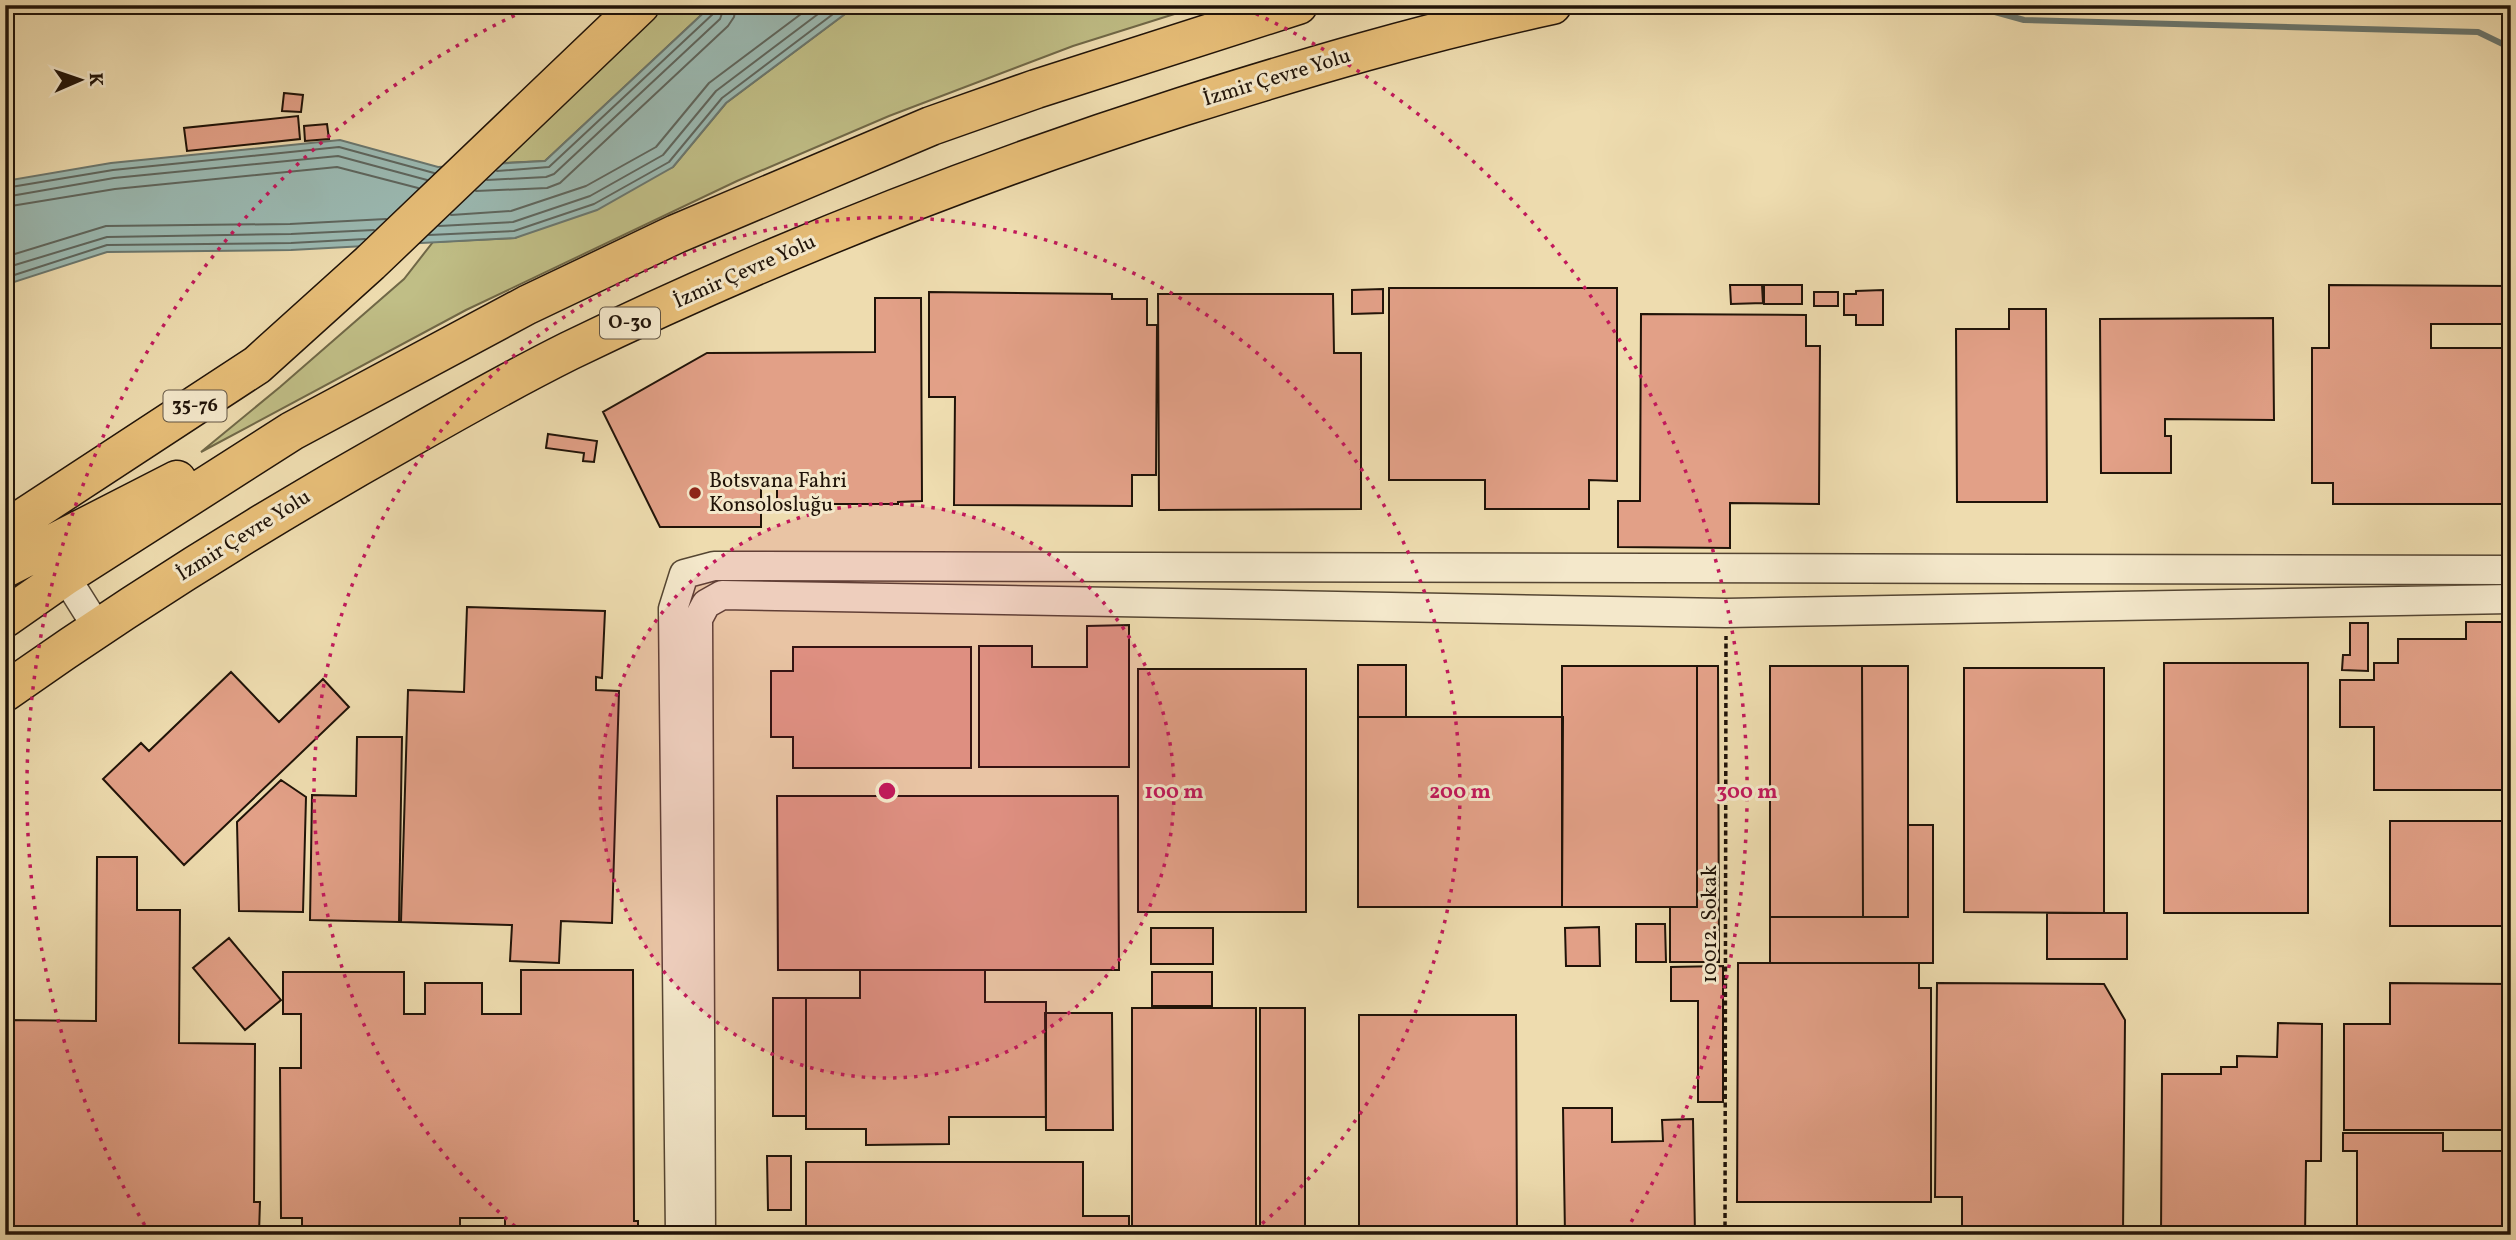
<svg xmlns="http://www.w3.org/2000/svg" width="2516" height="1240" viewBox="0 0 2516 1240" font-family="Vollkorn,serif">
  <rect width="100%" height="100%" fill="#eedcaf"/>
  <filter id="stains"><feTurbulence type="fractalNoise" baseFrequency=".00286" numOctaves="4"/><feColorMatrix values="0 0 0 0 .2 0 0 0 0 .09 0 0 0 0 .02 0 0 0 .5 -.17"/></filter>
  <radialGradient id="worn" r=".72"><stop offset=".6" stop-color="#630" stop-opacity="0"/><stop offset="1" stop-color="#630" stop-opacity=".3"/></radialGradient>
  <!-- green -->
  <path fill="#c0be86" stroke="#706847" stroke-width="2" d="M657,5H712L545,161L503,163L585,73Z
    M857,5H1203L1073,46L889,116L737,181L466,310L201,452L280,387L404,279L433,242L515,238L673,167L726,103Z"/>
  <!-- water -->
  <path fill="#9bbab3" stroke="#6a776f" stroke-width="2" d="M712,5H857L726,103L673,167L597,210L515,238L291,250L107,252L5,285V181L111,163L340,140L438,167L545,161Z"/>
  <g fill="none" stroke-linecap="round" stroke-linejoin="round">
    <!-- shore -->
    <path stroke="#5e665e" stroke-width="2" d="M497,171L549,167L714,13L716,5
      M487,180L546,177L554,174L720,19L725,5
      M5,188L113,170L339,147L434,173
      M476,191L547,188L560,183L728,26L734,17L736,5
      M5,197L114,178L338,156L427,180
      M5,207L115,189L337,167L418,188
      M451,215L511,211L586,186L656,147L709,83L813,5
      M439,226L513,222L590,196L663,155L716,91L830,5
      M429,235L514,231L594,204L669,162L722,98L845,5
      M5,257L106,226L290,224L386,219
      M5,268L107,237L291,234L374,230
      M5,278L107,245L291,243L365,239"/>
    <!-- stream -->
    <path stroke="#6a776f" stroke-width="6" d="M1989,5L1995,12L2024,20L2478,32L2511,48"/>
  </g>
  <!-- building -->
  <path fill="#e2a087" stroke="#201308" stroke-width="2" d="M284,93L303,95L301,112L282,111Z
    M298,116L300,139L187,151L184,128Z
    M327,124L329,139L305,141L304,126Z
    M1730,285H1762L1763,303L1731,304Z
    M1764,285H1802V304H1764Z
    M2329,285L2511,286V324H2431V348H2503L2502,413H2511V479H2502V504H2333V483H2312V348H2329Z
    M1389,288H1617V481L1589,480V509H1485V480H1389Z
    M1383,289V313L1352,314V290Z
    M1883,290V325H1856V315H1844V294H1856V291Z
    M929,292L1112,294V299H1147V325H1157L1156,475H1132V506L954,505L955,397H929Z
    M1814,292H1838V306H1814Z
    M1158,294H1333L1334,353H1361V509L1159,510Z
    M875,298H921L922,501L898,502V504H777V481H761V527H660L603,412L707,353L875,352Z
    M2009,309H2046L2047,502H1957L1956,329H2009Z
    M1641,314L1806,315V346H1820L1819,504L1730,503V548L1618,547V501H1640Z
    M2273,318L2274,420L2165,419V436H2171V473H2101L2100,319Z
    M548,434L597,441L594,462L583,461L584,453L546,448Z
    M467,607L605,611L602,678L596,677V690L619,691L612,923L561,921L559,963L510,961L512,925L401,922L408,690L464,692Z
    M2466,622H2511V790H2374V727H2340V680H2374V663H2398V639H2466Z
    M2350,623H2368V671L2342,670L2343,655H2350Z
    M1129,625V767H979V646H1032V667H1087V626Z
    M793,647H971V768H793V737H771V671H793Z
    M2164,663H2308V913H2164Z
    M1358,665H1406V717H1358Z
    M1562,666H1697V907H1562Z
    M1697,666H1718L1719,962H1670V907H1697Z
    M1770,666H1862L1863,917H1770Z
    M1862,666H1908V917H1863Z
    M1964,668H2104V913L1964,912Z
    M1138,669H1306V912H1138Z
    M231,672L279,722L323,679L349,707L184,865L103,779L141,743L149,751Z
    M1358,717H1563L1562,907H1358Z
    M357,737H402L399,922L310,920L312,795L356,796Z
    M281,780L306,797L303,912L239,911L237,822Z
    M777,796H1118L1119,970H778Z
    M2390,821H2511V926H2390Z
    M1908,825H1933V963H1770V917H1908Z
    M97,857H137V910H180L179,1043L255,1044L254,1202H260L259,1233L95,1232V1235H5V1020L96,1021Z
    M2047,913H2127V959H2047Z
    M1636,924H1665L1666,962H1636Z
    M1599,927L1600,966H1566L1565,928Z
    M1151,928H1213V964H1151Z
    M229,938L281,1000L245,1030L193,968Z
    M1738,963H1919V988H1931V1202H1737Z
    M1723,966V1102H1698V1001H1671V967Z
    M521,970H633L634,1221H638V1235H505V1218H460V1235H302V1218H281L280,1068H301V1014H283V972H404V1014H425V983H482V1014H521Z
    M860,970H985V1002H1046V1117H949V1144L866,1145V1129H806V998H860Z
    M1152,972H1212V1006H1152Z
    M1937,983L2104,984L2125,1020L2123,1232H2129V1235H1962V1197H1935Z
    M2390,983L2511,984V1130H2344V1024H2390Z
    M773,998H806V1116H773Z
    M1132,1008H1256V1235H1132Z
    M1260,1008H1305V1235H1260Z
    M1045,1013H1112L1113,1130H1046Z
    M1359,1015H1516L1517,1235H1359Z
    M2278,1023L2322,1024L2321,1161H2306L2305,1235H2161L2162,1074H2221V1067H2237V1056L2277,1057Z
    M1563,1108H1612V1142L1663,1141L1662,1120L1693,1119L1695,1235H1565Z
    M2343,1133H2443V1151H2511V1235H2357V1151H2343Z
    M767,1156H791V1210H768Z
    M806,1162H1083V1216H1129V1235H806Z"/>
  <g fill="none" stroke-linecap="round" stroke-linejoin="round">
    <defs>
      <path id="minor" d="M65,576L97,627
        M680,1235L673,609L684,574L714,566L2511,570
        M701,1235L698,619L706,604L722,595L1726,613L2511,599"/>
      <path id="highway" d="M5,530L257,365L370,263L640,5
        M5,568L177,480
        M5,618L65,576L292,431L527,305L676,234L931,126L1036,89L1298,5
        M5,692C134,601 267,518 404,441C458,410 513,379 569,351C767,255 972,174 1181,107C1304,68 1426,32 1552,5"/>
    </defs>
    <!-- minor casing -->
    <use href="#minor" stroke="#544532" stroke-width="31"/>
    <!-- highway casing -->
    <use href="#highway" stroke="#201308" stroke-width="41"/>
    <!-- path -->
    <path stroke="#201308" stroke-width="3.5" stroke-dasharray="5 3.5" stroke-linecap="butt" d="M1725,1235L1726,636"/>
    <!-- minor -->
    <use href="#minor" stroke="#f4e8cb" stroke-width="28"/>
    <!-- highway -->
    <use href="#highway" stroke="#e7be78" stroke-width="38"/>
  </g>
  <!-- distance rings -->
  <circle cx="887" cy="791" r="287" fill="#c2185b" fill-opacity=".12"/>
  <g fill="none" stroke="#c2185b" stroke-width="3.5" stroke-dasharray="3.5 7">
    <circle cx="887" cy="791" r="287"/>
    <path d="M523 1233A573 573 0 1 1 1251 1233"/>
    <path d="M150 1234A860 860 0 0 1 537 5M1237 5A860 860 0 0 1 1624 1234"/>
  </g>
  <!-- markers -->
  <circle fill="#8f2418" stroke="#f4e8cb" stroke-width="2.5" cx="695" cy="493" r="7"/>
  <g text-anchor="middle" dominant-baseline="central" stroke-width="6" stroke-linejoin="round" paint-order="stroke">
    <!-- shield labels -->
    <g fill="#f4e8cb" stroke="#605342" stroke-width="2">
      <rect x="600" y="307.5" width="60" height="31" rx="5"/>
      <rect x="163.5" y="390.5" width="63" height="31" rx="5"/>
    </g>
    <g font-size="19" font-weight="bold" fill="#201308">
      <text x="630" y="323">O-30</text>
      <text x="195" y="406">35-76</text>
    </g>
    <!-- street labels -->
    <g font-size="21" fill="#201308" stroke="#f4e8cb">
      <text transform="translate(1277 78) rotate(-17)">İzmir Çevre Yolu</text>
      <text transform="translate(745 272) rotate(-24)">İzmir Çevre Yolu</text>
      <text transform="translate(244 536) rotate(-32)">İzmir Çevre Yolu</text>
      <text transform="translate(1710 924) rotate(-90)">10012. Sokak</text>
    </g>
    <!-- poi labels -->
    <g font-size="21" fill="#201308" stroke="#f4e8cb" text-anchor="start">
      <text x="709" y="481">Botsvana Fahri<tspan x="709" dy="24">Konsolosluğu</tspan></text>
    </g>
  </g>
  <circle cx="887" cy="791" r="10" fill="#c2185b" stroke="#f4e8cb" stroke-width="3.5"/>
  <g font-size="21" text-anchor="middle" font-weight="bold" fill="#c2185b" stroke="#f4e8cb" stroke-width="6" stroke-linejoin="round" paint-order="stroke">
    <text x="1174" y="798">100 m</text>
    <text x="1460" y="798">200 m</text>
    <text x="1747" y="798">300 m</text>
  </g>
  <!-- margin -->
  <rect width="2516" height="1240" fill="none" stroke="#eedcaf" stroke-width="28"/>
  <rect x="7" y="7" width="2502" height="1226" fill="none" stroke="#201308" stroke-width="3.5"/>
  <rect x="14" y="14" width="2488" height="1212" fill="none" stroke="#201308" stroke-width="2"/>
  <!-- north arrow -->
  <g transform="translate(80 80) rotate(88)" stroke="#f4e8cb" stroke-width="5" paint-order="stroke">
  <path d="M0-5L12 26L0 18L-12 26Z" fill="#201308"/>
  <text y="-10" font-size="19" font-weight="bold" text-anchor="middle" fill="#201308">K</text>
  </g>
  <rect width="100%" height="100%" filter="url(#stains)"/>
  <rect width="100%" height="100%" fill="url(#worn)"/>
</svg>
